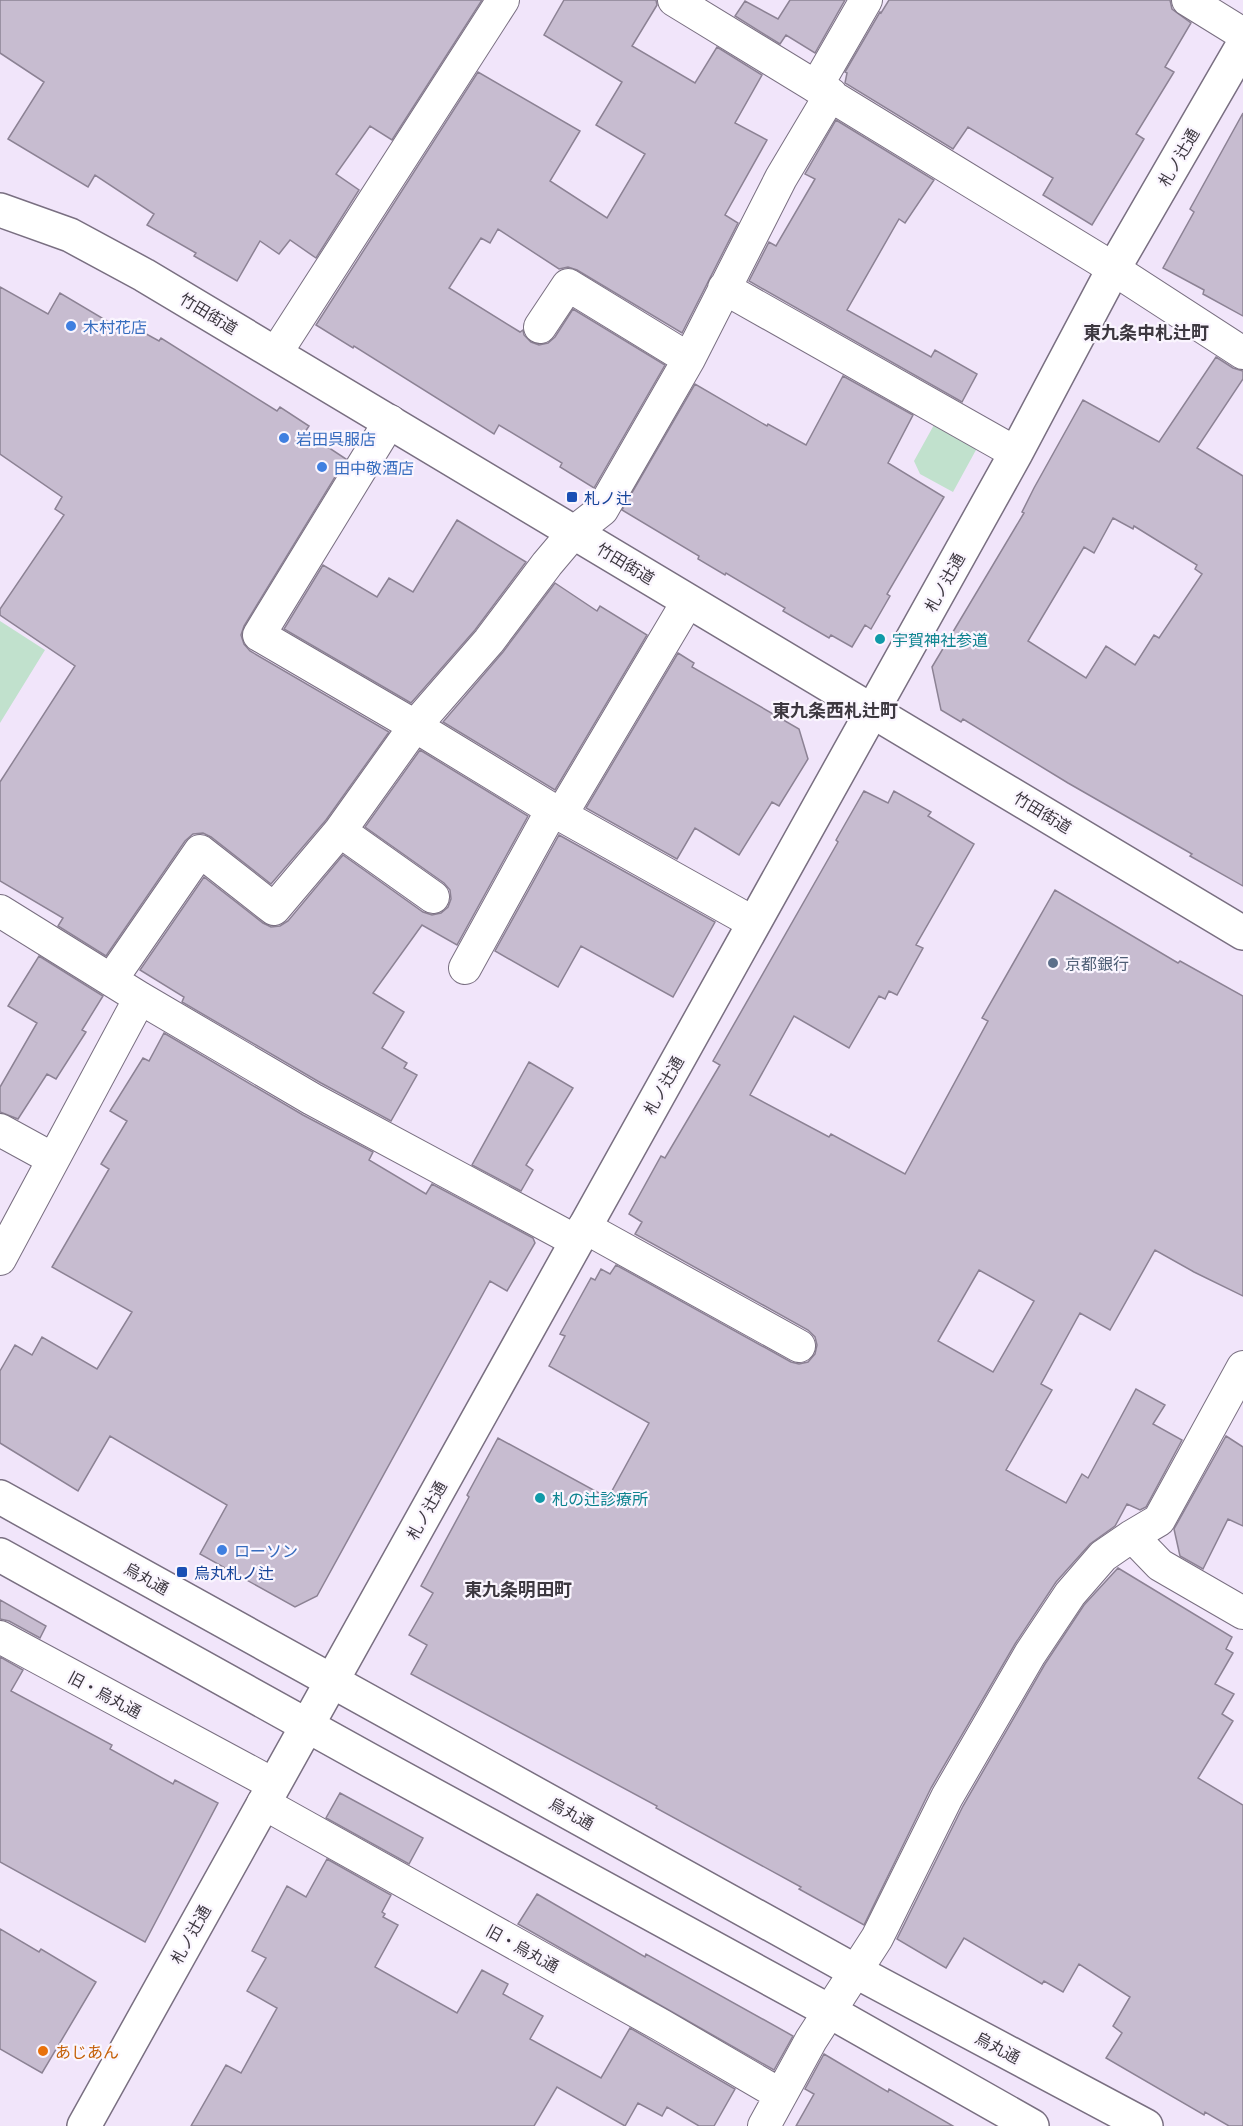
<svg xmlns="http://www.w3.org/2000/svg" width="1243" height="2126" viewBox="0 0 1243 2126" font-family="Commissioner,'Noto Sans JP',sans-serif">
  <rect width="100%" height="100%" fill="#f1e5fa"/>
  <!-- green -->
  <path fill="#c1e1cd" d="M940,414L982,439L953,492L920,474L914,461Z
    M0,621L45,650L0,723Z"/>
  <!-- building -->
  <path fill="#c7bcd0" stroke="#8c8294" stroke-width="1.5" fill-rule="evenodd" d="M0,0H482L392,140L370,126L336,174L359,190L316,258L290,240L279,254L260,241L237,281L194,256L196,253L147,225L154,214L95,175L88,187L8,139L44,82L0,53Z
    M564,0H656L657,5L632,46L695,83L717,47L762,75L735,123L767,140L725,215L738,223L682,333L577,270L568,267L559,269L498,229L490,243L481,238L449,288L520,332L523,330L524,335L531,342L539,345L548,343L555,337L573,309L665,365L594,488L560,467L562,463L499,425L494,434L354,346L353,348L316,325L478,72L580,131L550,181L607,218L645,154L596,125L622,82L544,35Z
    M790,0H845L815,53L786,35L780,44L735,16L745,1L778,19Z
    M889,0H1170L1172,9L1191,23L1165,67L1174,72L1136,134L1144,139L1092,225L1043,195L1053,178L968,127L953,149L845,83L847,73L845,72L880,12L881,13Z
    M1243,113V316L1203,294L1204,290L1163,268L1194,212L1190,209Z
    M836,120L934,180L905,223L899,219L847,310L931,357L935,350L977,374L962,402L749,281L769,242L776,246L815,179L805,174Z
    M0,287L48,314L60,293L117,327L121,320L159,341L161,338L277,411L280,407L309,426L305,432L346,459L244,626L241,635L244,644L250,651L389,732L326,820L271,884L211,837L203,833L193,834L185,841L106,956L58,926L63,918L0,881V782L75,666L0,615V609L64,515L55,509L62,497L0,454Z
    M1216,357L1233,368L1243,371V379L1197,448L1243,476V886L1190,856L1192,854L1068,783L963,719L961,722L941,710L932,667L1024,513L1022,512L1034,488L1083,400L1159,442ZM1113,518L1133,529L1134,526L1197,565L1195,569L1202,574L1159,638L1154,635L1135,665L1106,646L1086,678L1028,641L1084,547L1094,553Z
    M843,376L913,415L888,463L944,497L887,594L890,596L871,629L865,625L852,647L831,635L829,638L783,611L785,608L726,573L725,575L698,559L699,556L622,510L695,384L767,426L768,424L806,445Z
    M457,520L526,562L475,630L411,703L284,629L323,565L377,597L389,578L413,592Z
    M555,583L597,611L600,606L647,635L555,790L443,722L503,652Z
    M678,653L694,663L692,667L799,729L808,759L779,806L772,802L739,855L695,828L677,859L586,808Z
    M420,750L528,816L457,945L422,925L373,993L404,1012L382,1048L407,1063L404,1068L417,1075L391,1121L321,1083L182,1002L184,997L140,970L204,877L263,923L271,927L280,926L288,921L343,855L423,912L432,915L441,913L448,907L451,899L450,890L444,883L365,827Z
    M864,791L888,803L894,791L931,812L928,816L974,844L916,945L923,948L897,995L889,991L885,999L879,996L849,1048L794,1016L750,1095L829,1137L831,1134L905,1174L988,1021L982,1018L1055,890L1178,963L1180,961L1243,996V1296L1194,1272L1155,1250L1110,1330L1080,1313L1041,1384L1052,1390L1006,1470L1066,1503L1082,1474L1088,1478L1136,1389L1165,1405L1153,1424L1182,1440L1146,1507L1140,1510L1127,1504L1115,1526L1090,1544L1056,1582L1015,1644L931,1788L864,1925L799,1889L801,1887L656,1808L657,1806L411,1674L427,1645L409,1635L433,1593L421,1586L469,1497L467,1495L498,1438L608,1498L649,1423L549,1366L565,1336L560,1334L576,1305L591,1278L595,1280L601,1269L610,1274L616,1265L791,1362L799,1364L808,1362L815,1354L817,1345L815,1337L808,1330L635,1234L642,1222L629,1214L661,1156L665,1158L720,1065L713,1061L838,842L836,840ZM979,1270L1034,1301L993,1372L938,1341Z
    M559,835L715,922L673,997L581,946L558,987L495,951Z
    M39,956L103,996L82,1030L86,1032L56,1079L47,1074L18,1119L0,1112V1087L37,1023L8,1006Z
    M164,1033L303,1115L373,1152L369,1160L426,1194L432,1184L533,1238L535,1243L507,1291L490,1281L317,1596L295,1607L200,1554L227,1505L110,1436L78,1491L0,1443V1371L15,1345L32,1355L42,1337L97,1369L132,1312L52,1267L109,1169L101,1164L127,1121L110,1111L143,1058L149,1061Z
    M529,1062L573,1088L526,1165L533,1170L521,1191L472,1165Z
    M1226,1436L1243,1447V1526L1228,1519L1203,1569L1180,1556L1174,1529Z
    M1118,1568L1232,1637L1226,1649L1233,1653L1215,1684L1234,1694L1222,1714L1233,1721L1198,1778L1243,1805V2126H1229L1205,2112L1204,2115L1106,2058L1122,2033L1113,2026L1130,1997L1079,1964L1063,1992L1044,1981L1042,1984L964,1938L946,1968L897,1939L963,1806L1045,1664L1084,1605Z
    M0,1600L46,1626L40,1638L9,1621L0,1619Z
    M0,1657L23,1670L11,1691L112,1745L110,1749L173,1784L175,1780L218,1803L145,1942L0,1862Z
    M340,1793L423,1838L409,1864L326,1818Z
    M327,1859L391,1895L382,1912L385,1914L383,1917L398,1925L375,1967L457,2013L482,1970L508,1984L503,1994L543,2016L530,2039L601,2078L630,2028L735,2089L714,2126H699L667,2107L662,2116L638,2103L625,2126L557,2087L534,2126H191L226,2065L241,2073L277,2008L247,1991L266,1958L252,1951L287,1886L306,1897Z
    M537,1894L645,1957L646,1954L793,2036L774,2070L518,1924Z
    M0,1929L39,1952L41,1949L96,1982L42,2073L0,2049Z
    M824,2054L888,2092L889,2089L953,2126H796L814,2094L805,2089Z"/>
  <g fill="none" stroke-linecap="round" stroke-linejoin="round">
    <defs>
      <path id="minor" d="M674,0L1098,259L1243,353
        M1188,0L1243,34
        M816,87L866,0
        M724,288L1016,453
        M540,327L568,285L689,359
        M276,353L503,0
        M390,421L259,635L415,726L561,815L754,923
        M561,815L688,601
        M340,831L433,897
        M0,911L140,998L312,1099L576,1241
        M465,968L552,810
        M111,980L200,851L274,909L340,831L415,726L489,641L547,564L574,532L602,510L689,359L781,178L831,94
        M0,1130L53,1159
        M584,1227L799,1346
        M0,1259L140,998
        M1132,1536L1160,1565L1243,1613
        M0,1637L273,1784
        M263,1803L661,2025L781,2095
        M764,2126L811,2040L877,1938L947,1797L1030,1654L1070,1594L1103,1556L1132,1536L1159,1520L1243,1367"/>
      <path id="tertiary" d="M0,1497L855,1971L1146,2126
        M0,1555L371,1761L829,2011L1032,2126
        M84,2126L1016,453L1114,268L1243,45"/>
      <path id="secondary" d="M0,210L70,235L144,275L1243,933"/>
    </defs>
    <!-- minor casing -->
    <use href="#minor" stroke="#796f81" stroke-width="34"/>
    <!-- tertiary casing -->
    <use href="#tertiary" stroke="#796f81" stroke-width="36"/>
    <!-- secondary casing -->
    <use href="#secondary" stroke="#796f81" stroke-width="36"/>
    <!-- minor -->
    <use href="#minor" stroke="#fff" stroke-width="32"/>
    <!-- tertiary -->
    <use href="#tertiary" stroke="#fff" stroke-width="33"/>
    <!-- secondary -->
    <use href="#secondary" stroke="#fff" stroke-width="33"/>
  </g>
  <!-- markers -->
  <g fill="#3f7fe0" stroke="#faf5fe" stroke-width="2">
    <circle cx="71" cy="326" r="6"/>
    <circle cx="284" cy="438" r="6"/>
    <circle cx="322" cy="467" r="6"/>
    <circle cx="222" cy="1550" r="6"/>
  </g>
  <g fill="#1a4fb4" stroke="#faf5fe" stroke-width="2">
    <rect x="566" y="491" width="12" height="12" rx="3"/>
    <rect x="176" y="1566" width="12" height="12" rx="3"/>
  </g>
  <g fill="#0f9aa8" stroke="#faf5fe" stroke-width="2">
    <circle cx="880" cy="639" r="6"/>
    <circle cx="540" cy="1498" r="6"/>
  </g>
  <circle fill="#5c6f8a" stroke="#faf5fe" stroke-width="2" cx="1053" cy="963" r="6"/>
  <circle fill="#e8710a" stroke="#faf5fe" stroke-width="2" cx="43" cy="2051" r="6"/>
  <g text-anchor="middle" dominant-baseline="central" stroke-width="4.5" stroke-linejoin="round" paint-order="stroke">
    <!-- street labels -->
    <g font-size="16" fill="#3d3840" stroke="#faf5fe">
      <text transform="translate(1178 157) rotate(-60)">札ノ辻通</text>
      <text transform="translate(209 313) rotate(31)">竹田街道</text>
      <text transform="translate(626 563) rotate(31)">竹田街道</text>
      <text transform="translate(944 582) rotate(-61)">札ノ辻通</text>
      <text transform="translate(1043 812) rotate(31)">竹田街道</text>
      <text transform="translate(663 1085) rotate(-61)">札ノ辻通</text>
      <text transform="translate(426 1510) rotate(-61)">札ノ辻通</text>
      <text transform="translate(147 1578) rotate(29)">烏丸通</text>
      <text transform="translate(105 1694) rotate(28)">旧・烏丸通</text>
      <text transform="translate(572 1813) rotate(29)">烏丸通</text>
      <text transform="translate(190 1934) rotate(-61)">札ノ辻通</text>
      <text transform="translate(523 1948) rotate(29)">旧・烏丸通</text>
      <text transform="translate(998 2047) rotate(28)">烏丸通</text>
    </g>
    <!-- shop labels -->
    <g font-size="16" fill="#366cbe" stroke="#faf5fe" text-anchor="start">
      <text x="83" y="326">木村花店</text>
      <text x="296" y="438">岩田呉服店</text>
      <text x="334" y="467">田中敬酒店</text>
      <text x="234" y="1550">ローソン</text>
    </g>
    <!-- transit labels -->
    <g font-size="16" fill="#164399" stroke="#faf5fe" text-anchor="start">
      <text x="584" y="497">札ノ辻</text>
      <text x="194" y="1572">烏丸札ノ辻</text>
    </g>
    <!-- culture labels -->
    <g font-size="16" fill="#0d838f" stroke="#faf5fe" text-anchor="start">
      <text x="892" y="639">宇賀神社参道</text>
      <text x="552" y="1498">札の辻診療所</text>
    </g>
    <!-- service labels -->
    <g font-size="16" fill="#4e5e75" stroke="#faf5fe" text-anchor="start">
      <text x="1065" y="963">京都銀行</text>
    </g>
    <!-- food labels -->
    <g font-size="16" fill="#c56008" stroke="#faf5fe" text-anchor="start">
      <text x="55" y="2051">あじあん</text>
    </g>
    <!-- neighbourhood labels -->
    <g font-size="18" font-weight="bold" fill="#3d3840" stroke="#faf5fe">
      <text x="1146" y="332">東九条中札辻町</text>
      <text x="835" y="710">東九条西札辻町</text>
      <text x="518" y="1589">東九条明田町</text>
    </g>
  </g>
</svg>
